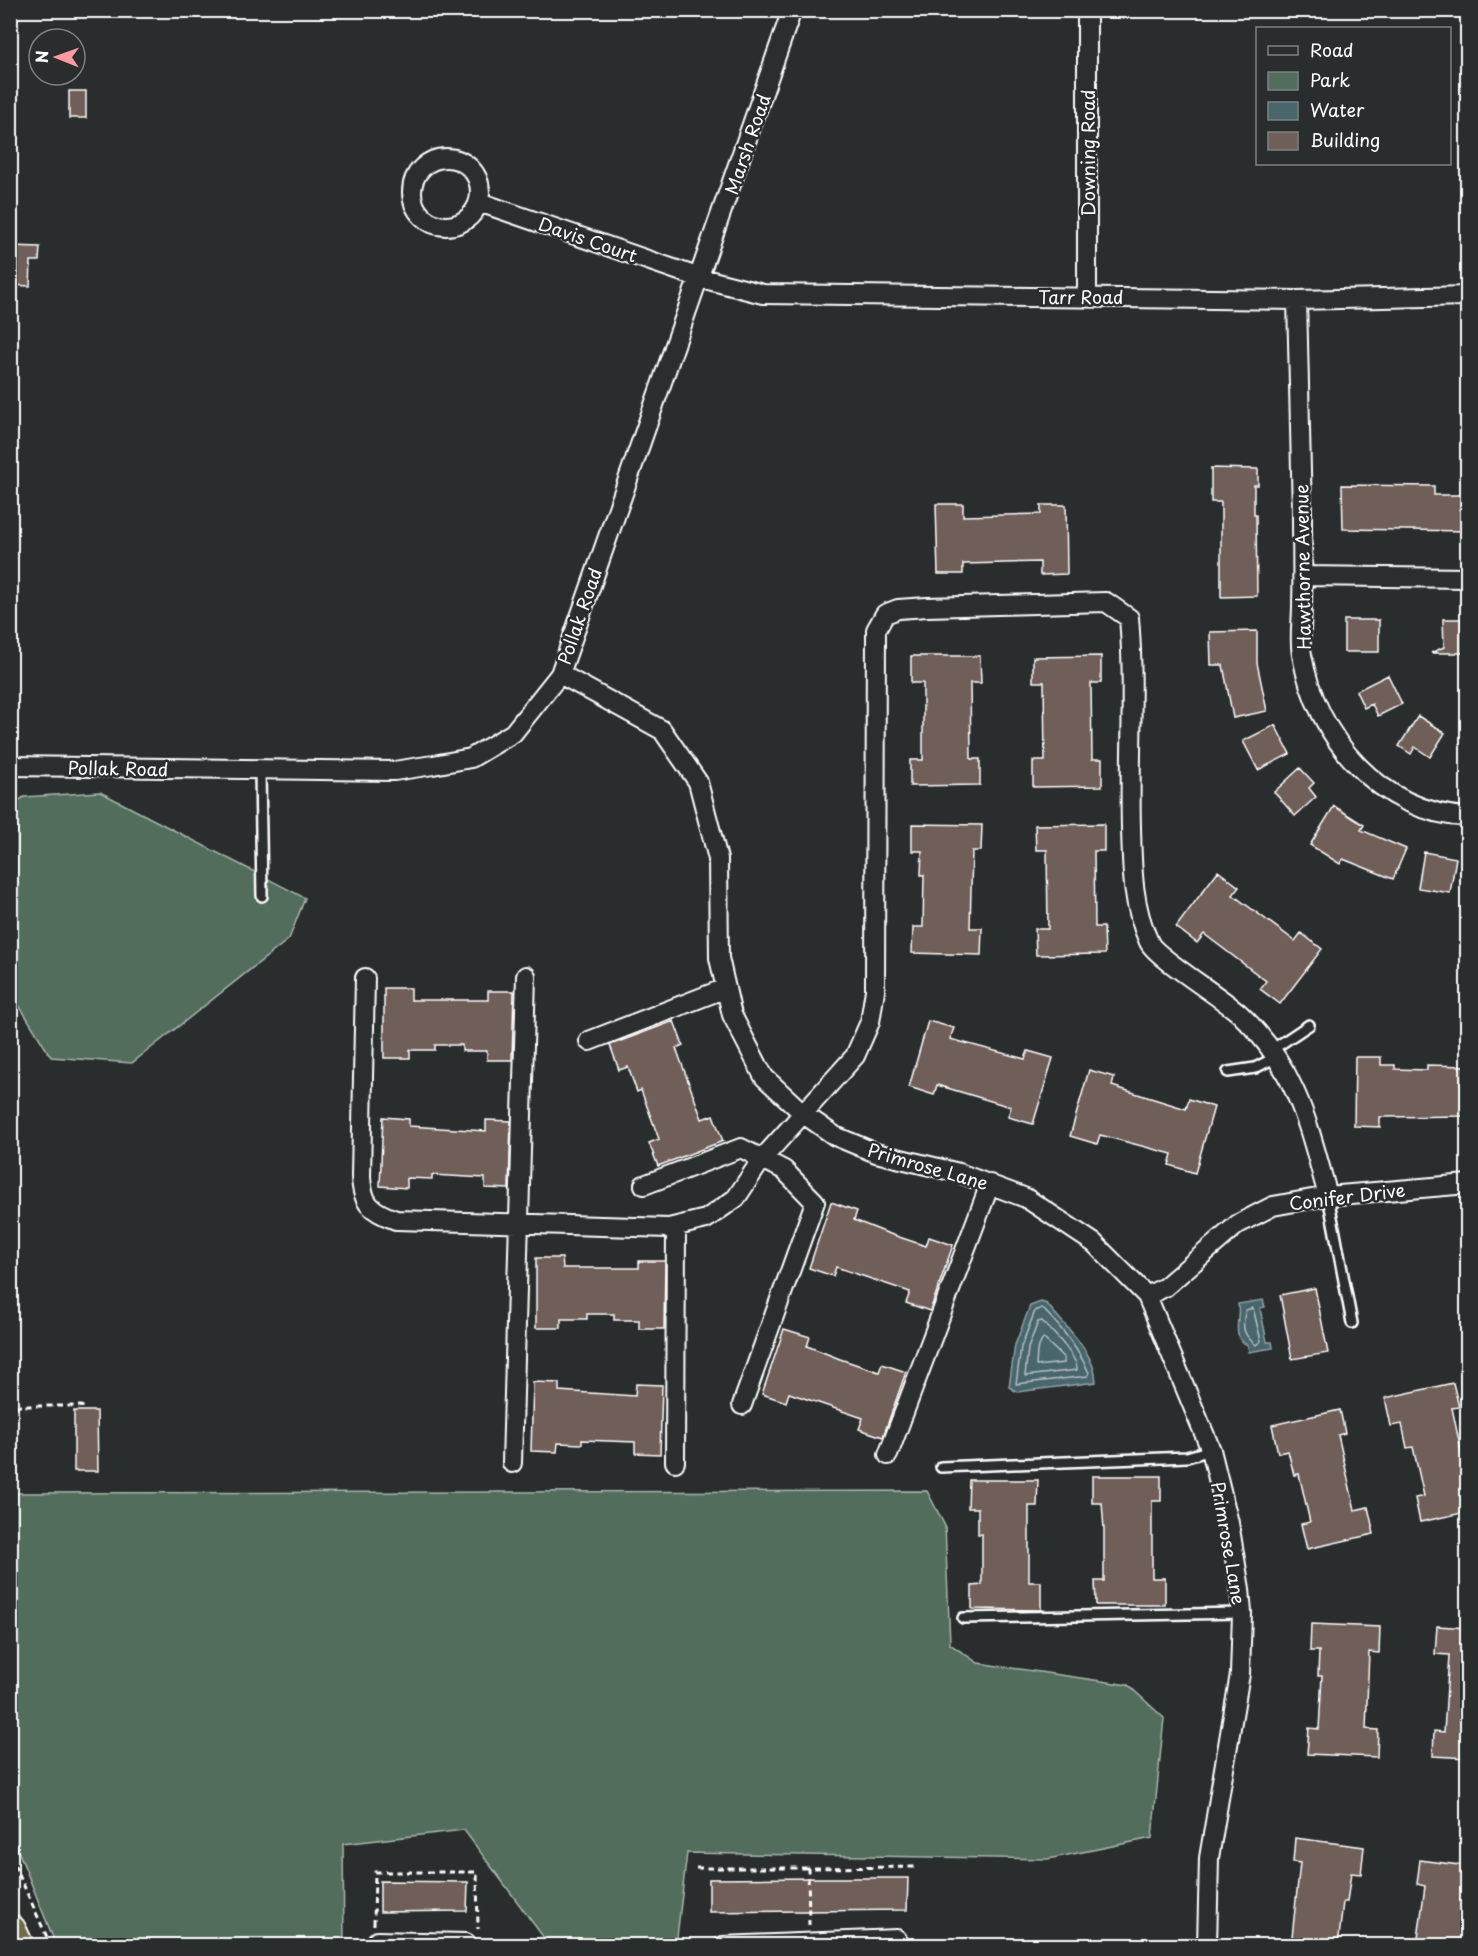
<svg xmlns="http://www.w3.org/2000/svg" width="1478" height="1956" viewBox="0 0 1478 1956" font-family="'Playpen Sans',sans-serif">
  <rect width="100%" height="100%" fill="#2a2d2e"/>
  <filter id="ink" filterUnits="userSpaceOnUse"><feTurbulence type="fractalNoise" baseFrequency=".0167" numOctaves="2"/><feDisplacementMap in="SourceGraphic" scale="12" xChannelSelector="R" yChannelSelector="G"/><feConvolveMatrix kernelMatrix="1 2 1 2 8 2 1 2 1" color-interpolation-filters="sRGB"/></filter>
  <g filter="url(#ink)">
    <!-- green -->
    <path fill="#526d5d" stroke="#a8b6ae" stroke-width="1.5" d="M100,792L305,898L289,939L132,1063L51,1057L19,1005L11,1004L10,806L24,797Z
      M927,1491L945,1526L950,1644L978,1663L1128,1685L1164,1718L1152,1838L1048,1859L687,1853L676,1945L550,1946L464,1830L343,1844L344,1945H56L11,1833V1493Z"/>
    <!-- water -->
    <path fill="#49666d" stroke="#92a3a7" stroke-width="1.5" d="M1263,1300L1265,1307L1260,1308L1267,1342H1272L1273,1348L1249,1352L1248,1345C1230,1339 1241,1316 1238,1304Z
      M1041,1302L1047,1304C1065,1327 1095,1351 1096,1382L1017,1392L1009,1387L1015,1345L1030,1306Z"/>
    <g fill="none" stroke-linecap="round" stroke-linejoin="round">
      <!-- shore -->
      <path stroke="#b6c2c5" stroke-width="1.5" d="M1042,1308C1060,1326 1079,1350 1089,1373L1088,1376L1016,1384L1021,1347L1035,1311Z
        M1253,1308L1261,1341L1256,1345C1243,1335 1241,1327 1246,1310Z
        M1042,1321C1052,1331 1079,1358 1077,1370L1025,1376L1028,1348L1038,1322Z
        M1043,1338L1064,1358V1363L1036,1366L1037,1351Z"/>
    </g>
    <!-- building -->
    <path fill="#705e59" stroke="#fff" stroke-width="1.5" d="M69,91H86V118H69Z
      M10,246L40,247L39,261H31L30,286L10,285Z
      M1211,468L1258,469V485H1254V515H1256L1257,596L1221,597V502H1211Z
      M1342,485L1434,486V495H1467V531L1343,529Z
      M936,504H963V516L1041,514V505H1066L1067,574L1040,575V562L963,564V574H938Z
      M1443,619H1467V653H1431L1444,647Z
      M1344,620H1379V652H1344Z
      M1257,631V663L1267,711L1233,718L1223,665H1211L1210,632Z
      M911,656H980L981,683H970L971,759H980V785L910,786V760H923V683H911Z
      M1101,656V683H1091L1092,759H1102V786L1033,787V761H1045L1044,682H1033V657Z
      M1388,675L1402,704L1378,716L1372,704L1364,708L1356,691Z
      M1418,716L1445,733L1430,757L1415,747L1411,754L1399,746Z
      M1275,725L1290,754L1258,770L1243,741Z
      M1300,768L1314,783L1309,788L1316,797L1295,816L1274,792Z
      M1334,806L1364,825L1361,830L1406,849L1393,879L1343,859L1340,864L1310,845Z
      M912,824L982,825L981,851H972L970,928H982L981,955L912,953L913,927H923L924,875H921L922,851H912Z
      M1104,824V851H1094L1095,927H1104L1105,954L1036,955L1035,929H1048L1047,850H1036L1035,825Z
      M1424,852L1456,858L1450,893L1418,888Z
      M1218,871L1239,887L1233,895L1295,941L1301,933L1322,949L1280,1004L1260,989L1266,981L1204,934L1197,943L1176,927Z
      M384,988H411V1000H488V991H514L512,1060H487V1051H462V1045H435V1050H410V1058H384Z
      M674,1021L683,1045L676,1048L702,1119L713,1115L723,1141L658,1166L649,1143L659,1139L641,1090L637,1092L628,1067L619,1070L610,1045Z
      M928,1021L954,1028L950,1039L1025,1059L1028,1051L1053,1058L1033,1124L1008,1117L1011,1107L937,1085L934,1095L909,1087Z
      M1355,1057H1381V1065H1395V1069L1427,1070V1065L1467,1066V1116L1380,1117V1127L1354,1126Z
      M1089,1070L1114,1077L1112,1086L1186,1109L1189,1099L1214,1107L1195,1173L1169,1165L1172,1154L1100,1135L1097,1144L1070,1136Z
      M383,1117L409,1119V1126L486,1131V1120L511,1121L509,1189L485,1188V1178L432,1175V1179L407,1178V1188L380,1186Z
      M831,1202L857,1211L854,1220L887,1233L926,1246L929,1237L953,1245L930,1311L906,1303L910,1292L836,1267L833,1276L809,1268Z
      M536,1258H562L563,1268H639V1261H665L664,1329H639V1320H614V1314H587V1319H561V1328H536Z
      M1315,1288L1328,1353L1292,1359L1280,1295Z
      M784,1329L810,1337L807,1346L840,1359L879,1372L882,1364L906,1372L883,1437L859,1429L863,1418L789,1393L786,1402L762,1394Z
      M533,1382L559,1383V1391L635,1396L636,1384L662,1385L660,1454L635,1453V1442L582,1440V1444L558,1443L557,1452L531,1451Z
      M1453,1383L1459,1407L1452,1408L1467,1479V1512L1420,1522L1415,1498L1424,1496L1413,1447L1407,1448L1402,1424L1391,1426L1385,1398Z
      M1340,1410L1345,1433L1338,1435L1355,1510L1368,1507L1374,1534L1307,1549L1301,1524L1310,1522L1299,1474L1294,1475L1288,1451L1278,1453L1272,1425Z
      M74,1411H97L98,1471H74Z
      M1092,1476H1161V1501H1152V1578H1165V1605H1096L1095,1581H1104V1529L1102,1503H1092Z
      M969,1480H1038L1037,1506H1029V1582H1041V1610L972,1609V1586L982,1585V1534H978V1508H968Z
      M1311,1624L1380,1627L1379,1653L1369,1652L1366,1729L1378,1730L1377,1757L1307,1754L1309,1728L1319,1729L1322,1676H1318L1319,1651H1310Z
      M1437,1626L1467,1628V1758L1433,1756L1434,1731L1444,1732L1449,1655L1435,1654Z
      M1295,1838L1364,1847L1361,1874L1351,1873L1347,1902H1343L1338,1946H1291L1300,1863L1293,1862Z
      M1420,1860L1467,1866L1466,1946H1417L1425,1886L1417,1884Z
      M820,1878H908L907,1910L709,1912V1879Z
      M380,1881L468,1882L467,1911L380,1912Z"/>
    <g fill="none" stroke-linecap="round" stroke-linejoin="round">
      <defs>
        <path id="service" d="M260,771L262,896
          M1273,1049L1309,1025
          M1228,1072L1255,1068L1278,1056
          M1328,1196L1352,1323
          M941,1467L1187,1457L1211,1450
          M963,1618L1242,1613"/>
        <path id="minor" d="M412 192a34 34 0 1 1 68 0a34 34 0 1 1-68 0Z
          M479,202L697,277L763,294L1297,300L1468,296
          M1087,296V10
          M1297,300C1299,371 1300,442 1302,514C1302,544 1303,575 1302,605C1302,621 1299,639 1302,655C1316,737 1380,813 1468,817
          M1303,576L1468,578
          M560,674L662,730L698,782L718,859L719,958L732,1015L764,1077L805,1115L835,1136L876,1153L959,1173L1026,1198L1094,1243L1147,1296L1211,1450L1229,1523L1240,1589L1242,1613L1240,1674L1209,1858L1207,1946
          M10,766L394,771L433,765L471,758L513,733L560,674L792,10
          M365,978L361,1176C362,1203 370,1211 396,1220L669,1228L706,1219L736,1198L762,1159L855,1056L870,1022L875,990L876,630L885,614L898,609L927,607L1106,602L1129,618C1135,687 1129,757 1131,827C1132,867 1132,905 1149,942C1155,957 1225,999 1241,1015C1297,1069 1308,1124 1328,1196
          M589,1041L726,988
          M644,1185L741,1148L784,1170L815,1202L742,1405
          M1147,1296L1165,1287L1238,1224L1273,1206L1328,1196L1468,1184
          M888,1455L990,1184
          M675,1462L676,1227
          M512,1463L526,976
          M377,1941L466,1943V1946
          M723,1946L897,1939V1946"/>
        <path id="trunk" d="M10,1931L17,1946"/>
      </defs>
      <!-- service casing -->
      <use href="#service" stroke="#fff" stroke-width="14"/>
      <!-- minor casing -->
      <use href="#minor" stroke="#fff" stroke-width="22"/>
      <!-- trunk casing -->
      <use href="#trunk" stroke="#fff" stroke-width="36"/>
      <!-- path -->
      <path stroke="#fff" stroke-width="3" stroke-dasharray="6 4.5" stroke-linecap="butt" d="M15,1406H82V1411
        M10,1855L51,1946
        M696,1868H808
        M374,1925L375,1872H477L478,1929
        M809,1925L808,1868L918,1867"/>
      <!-- service -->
      <use href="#service" stroke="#2a2d2e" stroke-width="9"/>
      <!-- minor -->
      <use href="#minor" stroke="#2a2d2e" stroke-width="18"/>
      <!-- trunk -->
      <use href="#trunk" stroke="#726c4b" stroke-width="32"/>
    </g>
  </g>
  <g text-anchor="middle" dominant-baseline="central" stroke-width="5" stroke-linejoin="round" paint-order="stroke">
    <!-- street labels -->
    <g font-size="18" fill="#fff" stroke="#2a2d2e">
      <text transform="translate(747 144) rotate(-71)">Marsh Road</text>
      <text transform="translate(1087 153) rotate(-90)">Downing Road</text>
      <text transform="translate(588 239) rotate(19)">Davis Court</text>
      <text x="1081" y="296">Tarr Road</text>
      <text transform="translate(1302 567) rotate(-91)">Hawthorne Avenue</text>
      <text transform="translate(579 616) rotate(-71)">Pollak Road</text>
      <text transform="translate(118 768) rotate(1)">Pollak Road</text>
      <text transform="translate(928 1166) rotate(16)">Primrose Lane</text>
      <text transform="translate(1347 1196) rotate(-7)">Conifer Drive</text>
      <text transform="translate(1229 1543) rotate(80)">Primrose Lane</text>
    </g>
  </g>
  <!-- margin -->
  <rect width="1478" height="1956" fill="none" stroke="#2a2d2e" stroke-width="36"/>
  <rect x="18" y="18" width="1442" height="1920" fill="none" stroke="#fff" stroke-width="2" filter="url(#ink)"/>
  <!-- legend -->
  <rect x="1256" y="27" width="195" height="138" fill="#2a2d2e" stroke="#7f8182" stroke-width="1.5"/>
  <rect x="1268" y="46" width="30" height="9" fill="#2a2d2e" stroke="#7f8182" stroke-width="1.5"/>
  <text x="1310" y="57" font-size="18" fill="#ffffff">Road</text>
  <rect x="1268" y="72" width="30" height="18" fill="#526d5d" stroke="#7f8182" stroke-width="1.5"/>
  <text x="1310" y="87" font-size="18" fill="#ffffff">Park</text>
  <rect x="1268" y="102" width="30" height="18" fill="#49666d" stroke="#7f8182" stroke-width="1.5"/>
  <text x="1310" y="117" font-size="18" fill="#ffffff">Water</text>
  <rect x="1268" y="132" width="30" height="18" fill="#705e59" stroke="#7f8182" stroke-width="1.5"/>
  <text x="1310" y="147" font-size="18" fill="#ffffff">Building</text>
  <!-- north arrow -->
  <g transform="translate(57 57) rotate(271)"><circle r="28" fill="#2a2d2e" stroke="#7f8182" stroke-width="1.5"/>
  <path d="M0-4.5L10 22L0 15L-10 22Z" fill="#ff9aa2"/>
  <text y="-9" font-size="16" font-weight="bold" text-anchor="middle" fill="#ffffff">N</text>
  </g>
</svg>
